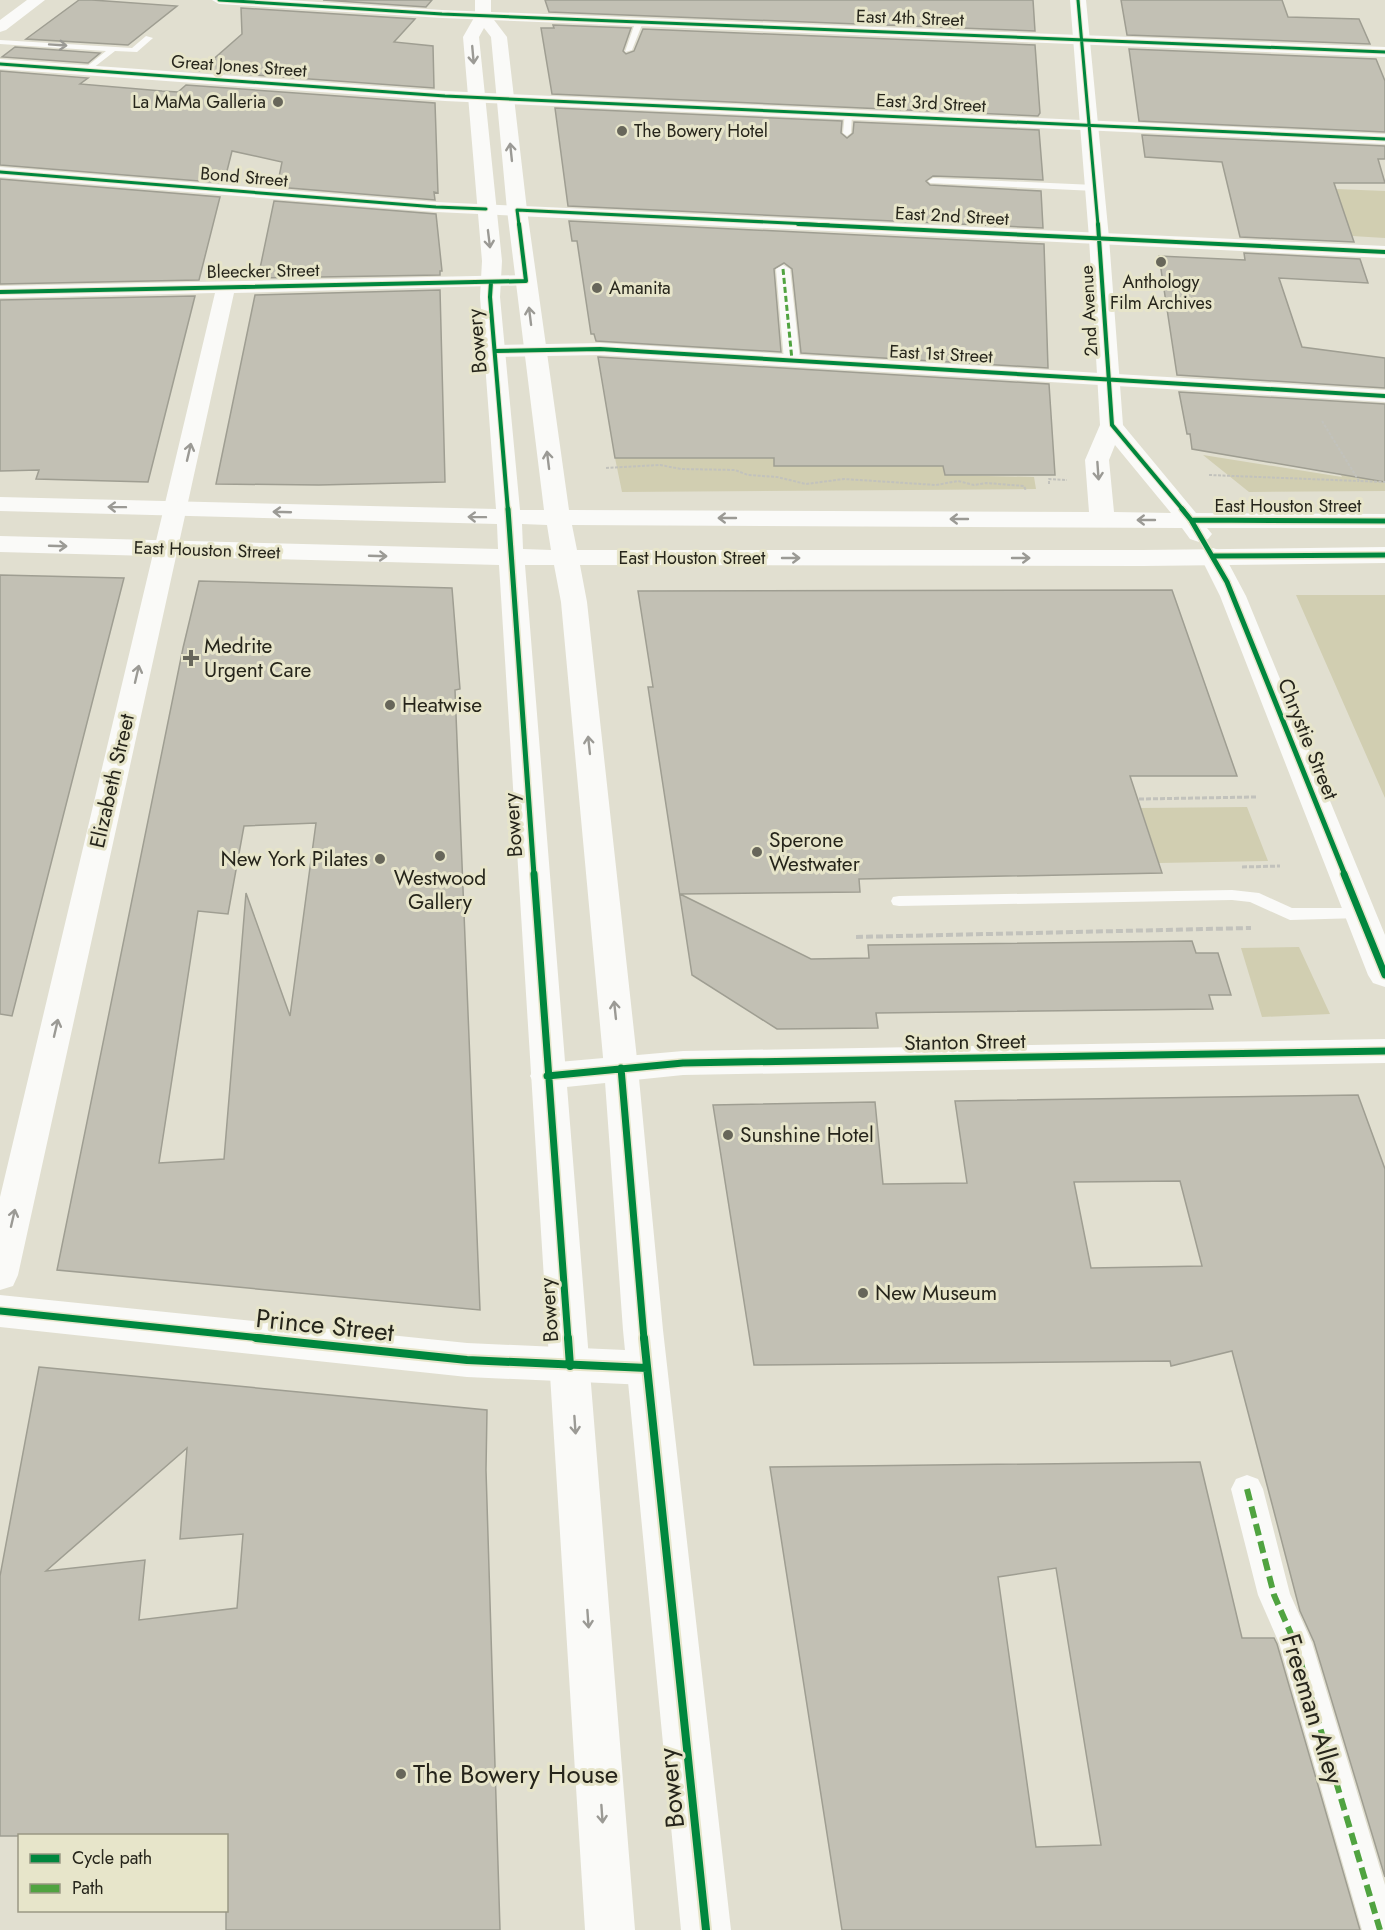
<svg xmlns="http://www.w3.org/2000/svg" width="1385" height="1930" viewBox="0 0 1385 1930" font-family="Jost,sans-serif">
  <rect width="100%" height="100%" fill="#e1dfd0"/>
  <!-- green -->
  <path fill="#d1ceb1" d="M1336,189L1385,191V238L1352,236Z
    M1303,410L1385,477V491L1249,492L1203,455L1342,477Z
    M615,458H827L943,466L945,475L1034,477L1036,489L622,492Z
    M1296,595H1385V798Z
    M1247,807L1268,861L1159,863L1141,808Z
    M1299,947L1330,1014L1262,1017L1241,948Z"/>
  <!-- building -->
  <path fill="#c2c0b4" stroke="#9f9e92" stroke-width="1.5" fill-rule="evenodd" d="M79,0H92L177,6L128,45L26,39Z
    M323,0H432L426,7Z
    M545,0H1033L1035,31L549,12Z
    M1121,0H1282L1288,17L1359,19L1370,44L1127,35Z
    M241,8L415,19L394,42L433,46L434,88L200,71L242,34Z
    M553,25L631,28L623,51L626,54L634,51L643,29L1035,45L1040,113L1038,116L552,94L541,28H554Z
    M15,47L100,53L88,63L2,57Z
    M1129,49L1376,59L1385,81V132L1139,121Z
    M0,71L88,78L80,84L162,91L178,92L186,85L435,103L438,193L434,192L435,200L277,187L282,162L232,151L224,183L0,165Z
    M555,108L842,121L841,133L847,138L853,133L854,122L1039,130L1043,180L933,176L926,181L930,185L1041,191L1043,228L568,206Z
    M1142,135L1385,146V159H1378L1385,183H1334L1354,242L1240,237L1222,162L1145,157Z
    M0,179L220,197L199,280L0,284Z
    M274,201L436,214L442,271H440V275L258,278Z
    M569,221L1044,244L1048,368L801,353L792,269L784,263L774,269L781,352L596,341L594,334H591L577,241H572Z
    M1244,253L1360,259L1368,283L1279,278L1302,347L1385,358V388L1177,375L1159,256L1245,260Z
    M440,290L445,482L319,485L216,484L255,295Z
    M195,296L148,482L36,479L39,470L0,471V300Z
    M598,357L1049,384L1055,475H945L943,466H774V458H615Z
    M1179,392L1385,404V482L1192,449L1190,434H1187Z
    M0,575L124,578L12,1016L0,1014Z
    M199,581L452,588L460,689L455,690L480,1310L57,1270L183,648ZM316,823L290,1016L246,893L224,1159L159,1163L198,911L228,914L244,826Z
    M1172,590L1237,776H1130L1162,873L859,879L860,892L680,894L811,959L869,958L868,945L1192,941L1196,953H1218L1231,995H1209L1213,1009L876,1013L878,1028L777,1029L692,975L648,687H653L638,591Z
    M1358,1095L1385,1169V1877L1314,1642L1300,1611L1232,1351L1171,1366L1170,1361L754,1365L713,1105L875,1102L883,1184L967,1183L955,1101ZM1180,1181L1202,1266L1091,1268L1074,1182Z
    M39,1367L487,1410L486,1470L500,1930H226V1836H0V1576ZM187,1448L180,1539L243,1534L237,1608L139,1620L145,1560L46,1571Z
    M1200,1462L1242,1638H1274L1277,1644L1360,1930H842L770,1467ZM1056,1568L1101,1845L1036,1847L998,1577Z"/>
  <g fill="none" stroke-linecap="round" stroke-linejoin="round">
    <!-- path-far2 -->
    <path stroke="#c2c2bc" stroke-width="2" stroke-dasharray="3 1.5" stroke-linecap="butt" d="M1322,421L1359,481L1385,482
      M606,468L660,465L681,469L735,470L748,475L777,477L806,484L844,479L936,485L958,481L974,485L986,483L1024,486L1026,491
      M1209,475L1359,481
      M1049,484V479L1067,480"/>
    <!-- path-far1 -->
    <path stroke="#c2c2bc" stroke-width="3" stroke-dasharray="5 2" stroke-linecap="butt" d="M1139,799L1256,797
      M1242,867L1280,866"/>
    <!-- path -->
    <path stroke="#c2c2bc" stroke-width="4" stroke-dasharray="7 3" stroke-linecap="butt" d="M856,937L1251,928"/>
    <!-- service -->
    <path fill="#fafaf8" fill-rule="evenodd" d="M636,20L643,22L632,50L625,52Z
      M146,36L153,38L137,52L115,51L88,72L84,70L85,68L106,51L0,44V40L132,48Z
      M845,112L852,114L851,133L847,136L843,133Z
      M933,178L1095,185L1100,188L1095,191L930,183L928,181Z
      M1232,890L1259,893L1292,908H1360L1366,909L1368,913L1366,917L1360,918L1290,920L1250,902L1232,900L899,906L893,905L891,901L893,897L899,896Z"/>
    <!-- pedestrian -->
    <path fill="#fafaf8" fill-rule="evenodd" d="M783,265L790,269L800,360L792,365L784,360L776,269Z
      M1247,1475L1258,1479L1263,1489L1290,1594L1312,1643L1385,1885V1930H1362L1279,1643L1258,1595L1231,1489L1236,1479Z"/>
    <!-- minor -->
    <path fill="#fafaf8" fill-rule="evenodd" d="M212,0H288L442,10L1385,47V57L442,18L219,4Z
      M0,59L445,91L1385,134V144L445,101L0,69Z
      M0,167L436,202L1385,246V258L436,212L0,177Z
      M526,275L533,277L536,281L533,285L234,293L18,1275L13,1286L0,1290V1197L215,293L0,298V286Z
      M600,343L1385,390V402L600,355L495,357L488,355L485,351L488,347L495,345Z
      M1385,1039V1063L683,1075L547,1089L535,1085L530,1076L535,1067L547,1063L683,1051Z
      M0,1295L467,1343L647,1351L661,1356L666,1368L661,1380L647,1385L467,1377L0,1327Z"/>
    <!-- secondary -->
    <path fill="#fafaf8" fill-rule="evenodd" d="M1213,548L1222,551L1246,596L1385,935V987L1373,983L1368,975L1220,596L1200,556L1204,551Z"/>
    <!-- primary -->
    <path fill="#fafaf8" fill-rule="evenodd" d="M27,0H45L6,30L0,32V20Z
      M475,0H491V16L507,37L527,210L569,510L1089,512L1085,460L1100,425L1089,238L1070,0H1086L1109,238L1123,425L1196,513L1385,514V528H1207L1212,534L1208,539L1199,542L1190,539L1182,528L572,525L577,550H1142L1385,547V563L1142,566L580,565L587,602L638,1068L663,1330L731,1930H681L623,1330L604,1068L561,602L554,565H525L635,1930H585L499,565L0,552V536L498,549L497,524L0,511V497L496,509L480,297L482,261L463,37L475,16ZM484,28L491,37L507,210L544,510H520L500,297L502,261L479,37ZM1115,445L1171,513L1114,512L1109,460ZM522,524L547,525L551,550L523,549Z"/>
    <!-- quiet-far1 -->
    <path stroke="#50a340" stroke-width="3" stroke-dasharray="6 3" stroke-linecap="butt" d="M783,269L792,360"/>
    <!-- quiet -->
    <path stroke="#50a340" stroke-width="6" stroke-dasharray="12 6" stroke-linecap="butt" d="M1247,1489L1274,1595L1295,1643L1380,1930"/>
    <defs>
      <path id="cycleway-far4" d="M219,0L442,14L1385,52
        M1078,0L1098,225
        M0,64L445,96L1385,139
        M0,172L436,207L486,209
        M519,225L517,210L829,225"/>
      <path id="cycleway-far3" d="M798,224L1385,252
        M1098,224L1112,425L1184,511
        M491,282L490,297L508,511
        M0,292L526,281L519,224
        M495,351L600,349L1385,396"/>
      <path id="cycleway-far2" d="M508,509L534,875
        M1182,509L1191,520L1227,582L1345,875
        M1191,520L1385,521
        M1213,556L1385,555"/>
      <path id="cycleway-far1" d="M534,874L568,1339
        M1344,874L1385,975
        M621,1068L644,1339
        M547,1076L683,1063L1385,1051
        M0,1311L270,1339"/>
      <path id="cycleway" d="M256,1338L467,1360L647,1368
        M568,1338L570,1366
        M644,1338L706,1930"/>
    </defs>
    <!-- cycleway-far4 casing -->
    <use href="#cycleway-far4" stroke="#e7e5ca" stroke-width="5"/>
    <!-- cycleway-far3 casing -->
    <use href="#cycleway-far3" stroke="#e7e5ca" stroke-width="6"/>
    <!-- cycleway-far2 casing -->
    <use href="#cycleway-far2" stroke="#e7e5ca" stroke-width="8"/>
    <!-- cycleway-far1 casing -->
    <use href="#cycleway-far1" stroke="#e7e5ca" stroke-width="10"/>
    <!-- cycleway casing -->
    <use href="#cycleway" stroke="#e7e5ca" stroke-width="12"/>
    <!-- cycleway-far4 -->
    <use href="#cycleway-far4" stroke="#00873e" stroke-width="3"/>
    <!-- cycleway-far3 -->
    <use href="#cycleway-far3" stroke="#00873e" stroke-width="4"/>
    <!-- cycleway-far2 -->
    <use href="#cycleway-far2" stroke="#00873e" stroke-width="5"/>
    <!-- cycleway-far1 -->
    <use href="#cycleway-far1" stroke="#00873e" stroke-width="7"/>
    <!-- cycleway -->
    <use href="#cycleway" stroke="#00873e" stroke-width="8"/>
  </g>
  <!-- one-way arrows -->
  <defs><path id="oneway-shaft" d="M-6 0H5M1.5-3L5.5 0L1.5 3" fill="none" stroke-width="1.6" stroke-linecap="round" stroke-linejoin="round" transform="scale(1.5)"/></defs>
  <g stroke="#9b9a95">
    <use href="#oneway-shaft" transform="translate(58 45) rotate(4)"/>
    <use href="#oneway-shaft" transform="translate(473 55) rotate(85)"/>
    <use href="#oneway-shaft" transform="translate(511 152) rotate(-96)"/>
    <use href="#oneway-shaft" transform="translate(489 239) rotate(83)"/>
    <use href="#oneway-shaft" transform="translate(530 316) rotate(-97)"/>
    <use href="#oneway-shaft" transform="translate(189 452) rotate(-77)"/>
    <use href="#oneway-shaft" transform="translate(548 460) rotate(-97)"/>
    <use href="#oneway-shaft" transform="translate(1098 471) rotate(86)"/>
    <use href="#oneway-shaft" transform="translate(117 507) rotate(-179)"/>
    <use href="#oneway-shaft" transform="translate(282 512) rotate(-178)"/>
    <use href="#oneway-shaft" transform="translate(477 517) rotate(-179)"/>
    <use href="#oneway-shaft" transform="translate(727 518) rotate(-180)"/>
    <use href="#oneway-shaft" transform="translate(959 519) rotate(-180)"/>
    <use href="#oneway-shaft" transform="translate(1146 520) rotate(-180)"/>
    <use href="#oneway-shaft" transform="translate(58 546) rotate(2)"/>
    <use href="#oneway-shaft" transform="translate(378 556) rotate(2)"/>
    <use href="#oneway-shaft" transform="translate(791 558)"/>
    <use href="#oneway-shaft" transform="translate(1021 558)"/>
    <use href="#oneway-shaft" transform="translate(137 674) rotate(-77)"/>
    <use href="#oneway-shaft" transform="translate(589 745) rotate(-96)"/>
    <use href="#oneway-shaft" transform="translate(615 1010) rotate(-96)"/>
    <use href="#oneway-shaft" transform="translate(56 1028) rotate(-77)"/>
    <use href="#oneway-shaft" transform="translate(13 1218) rotate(-77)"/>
    <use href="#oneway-shaft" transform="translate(575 1425) rotate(86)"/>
    <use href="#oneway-shaft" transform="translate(588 1619) rotate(86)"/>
    <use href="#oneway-shaft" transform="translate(602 1814) rotate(86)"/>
  </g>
  <!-- markers -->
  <g fill="#67665a" stroke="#e7e5ca" stroke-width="2">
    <circle cx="278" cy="102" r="6"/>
    <circle cx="622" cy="131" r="6"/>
    <circle cx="1161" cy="262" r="6"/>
    <circle cx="597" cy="288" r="6"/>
    <path d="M188 649h6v6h6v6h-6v6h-6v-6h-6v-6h6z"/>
    <circle cx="390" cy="705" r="6"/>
    <circle cx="757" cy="852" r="6"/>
    <circle cx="440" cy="856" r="6"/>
    <circle cx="380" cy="859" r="6"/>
    <circle cx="728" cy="1135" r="6"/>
    <circle cx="863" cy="1293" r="6"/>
    <circle cx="401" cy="1774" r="6"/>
  </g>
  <g text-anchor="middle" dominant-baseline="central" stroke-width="6" stroke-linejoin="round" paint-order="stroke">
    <!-- far-street labels -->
    <g font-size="18" fill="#26251b" stroke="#e7e5ca">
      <text transform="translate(910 18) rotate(2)">East 4th Street</text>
      <text transform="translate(239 66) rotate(4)">Great Jones Street</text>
      <text transform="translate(931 103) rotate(3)">East 3rd Street</text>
      <text transform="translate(244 177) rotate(5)">Bond Street</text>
      <text transform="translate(952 216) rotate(3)">East 2nd Street</text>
      <text transform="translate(263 271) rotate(-1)">Bleecker Street</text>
      <text transform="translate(1089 311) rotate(-93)">2nd Avenue</text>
      <text transform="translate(941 354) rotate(3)">East 1st Street</text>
      <text x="1288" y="506">East Houston Street</text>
      <text transform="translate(207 550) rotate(2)">East Houston Street</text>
      <text x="692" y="558">East Houston Street</text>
    </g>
    <!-- far-poi labels -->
    <g font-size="18" fill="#26251b" stroke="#e7e5ca" text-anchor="start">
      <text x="266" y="102" text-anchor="end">La MaMa Galleria</text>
      <text x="634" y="131">The Bowery Hotel</text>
      <text x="1161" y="282" text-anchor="middle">Anthology<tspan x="1161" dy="21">Film Archives</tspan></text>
      <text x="609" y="288">Amanita</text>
    </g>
    <!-- street labels -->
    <g font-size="21" fill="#26251b" stroke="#e7e5ca">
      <text transform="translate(477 341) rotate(-95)">Bowery</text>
      <text transform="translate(1308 739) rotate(68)">Chrystie Street</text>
      <text transform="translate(112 781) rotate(-77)">Elizabeth Street</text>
      <text transform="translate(513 825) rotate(-94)">Bowery</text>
      <text transform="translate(965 1042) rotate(-1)">Stanton Street</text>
      <text transform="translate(549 1310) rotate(-94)">Bowery</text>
    </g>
    <!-- poi labels -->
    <g font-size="21" fill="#26251b" stroke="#e7e5ca" text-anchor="start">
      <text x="204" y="646">Medrite<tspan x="204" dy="24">Urgent Care</tspan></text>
      <text x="402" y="705">Heatwise</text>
      <text x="769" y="840">Sperone<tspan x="769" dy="24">Westwater</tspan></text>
      <text x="368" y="859" text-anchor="end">New York Pilates</text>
      <text x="440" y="878" text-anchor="middle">Westwood<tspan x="440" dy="24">Gallery</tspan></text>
      <text x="740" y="1135">Sunshine Hotel</text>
      <text x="875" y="1293">New Museum</text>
    </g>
    <!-- near-street labels -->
    <g font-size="26" fill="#26251b" stroke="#e7e5ca">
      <text transform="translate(325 1325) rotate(6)">Prince Street</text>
      <text transform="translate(1313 1709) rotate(73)">Freeman Alley</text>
      <text transform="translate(671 1788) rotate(-96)">Bowery</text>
    </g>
    <!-- near-poi labels -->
    <g font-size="26" fill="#26251b" stroke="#e7e5ca" text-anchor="start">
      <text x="413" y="1774">The Bowery House</text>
    </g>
  </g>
  <!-- legend -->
  <rect x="18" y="1834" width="210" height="78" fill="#e7e5ca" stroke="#9a9884" stroke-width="1.5"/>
  <rect x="30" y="1854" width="30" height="9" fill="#00873e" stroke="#9a9884" stroke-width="1.5"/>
  <text x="72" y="1864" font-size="18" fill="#26251b">Cycle path</text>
  <rect x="30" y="1884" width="30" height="9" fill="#50a340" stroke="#9a9884" stroke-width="1.5"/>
  <text x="72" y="1894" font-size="18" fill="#26251b">Path</text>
</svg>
